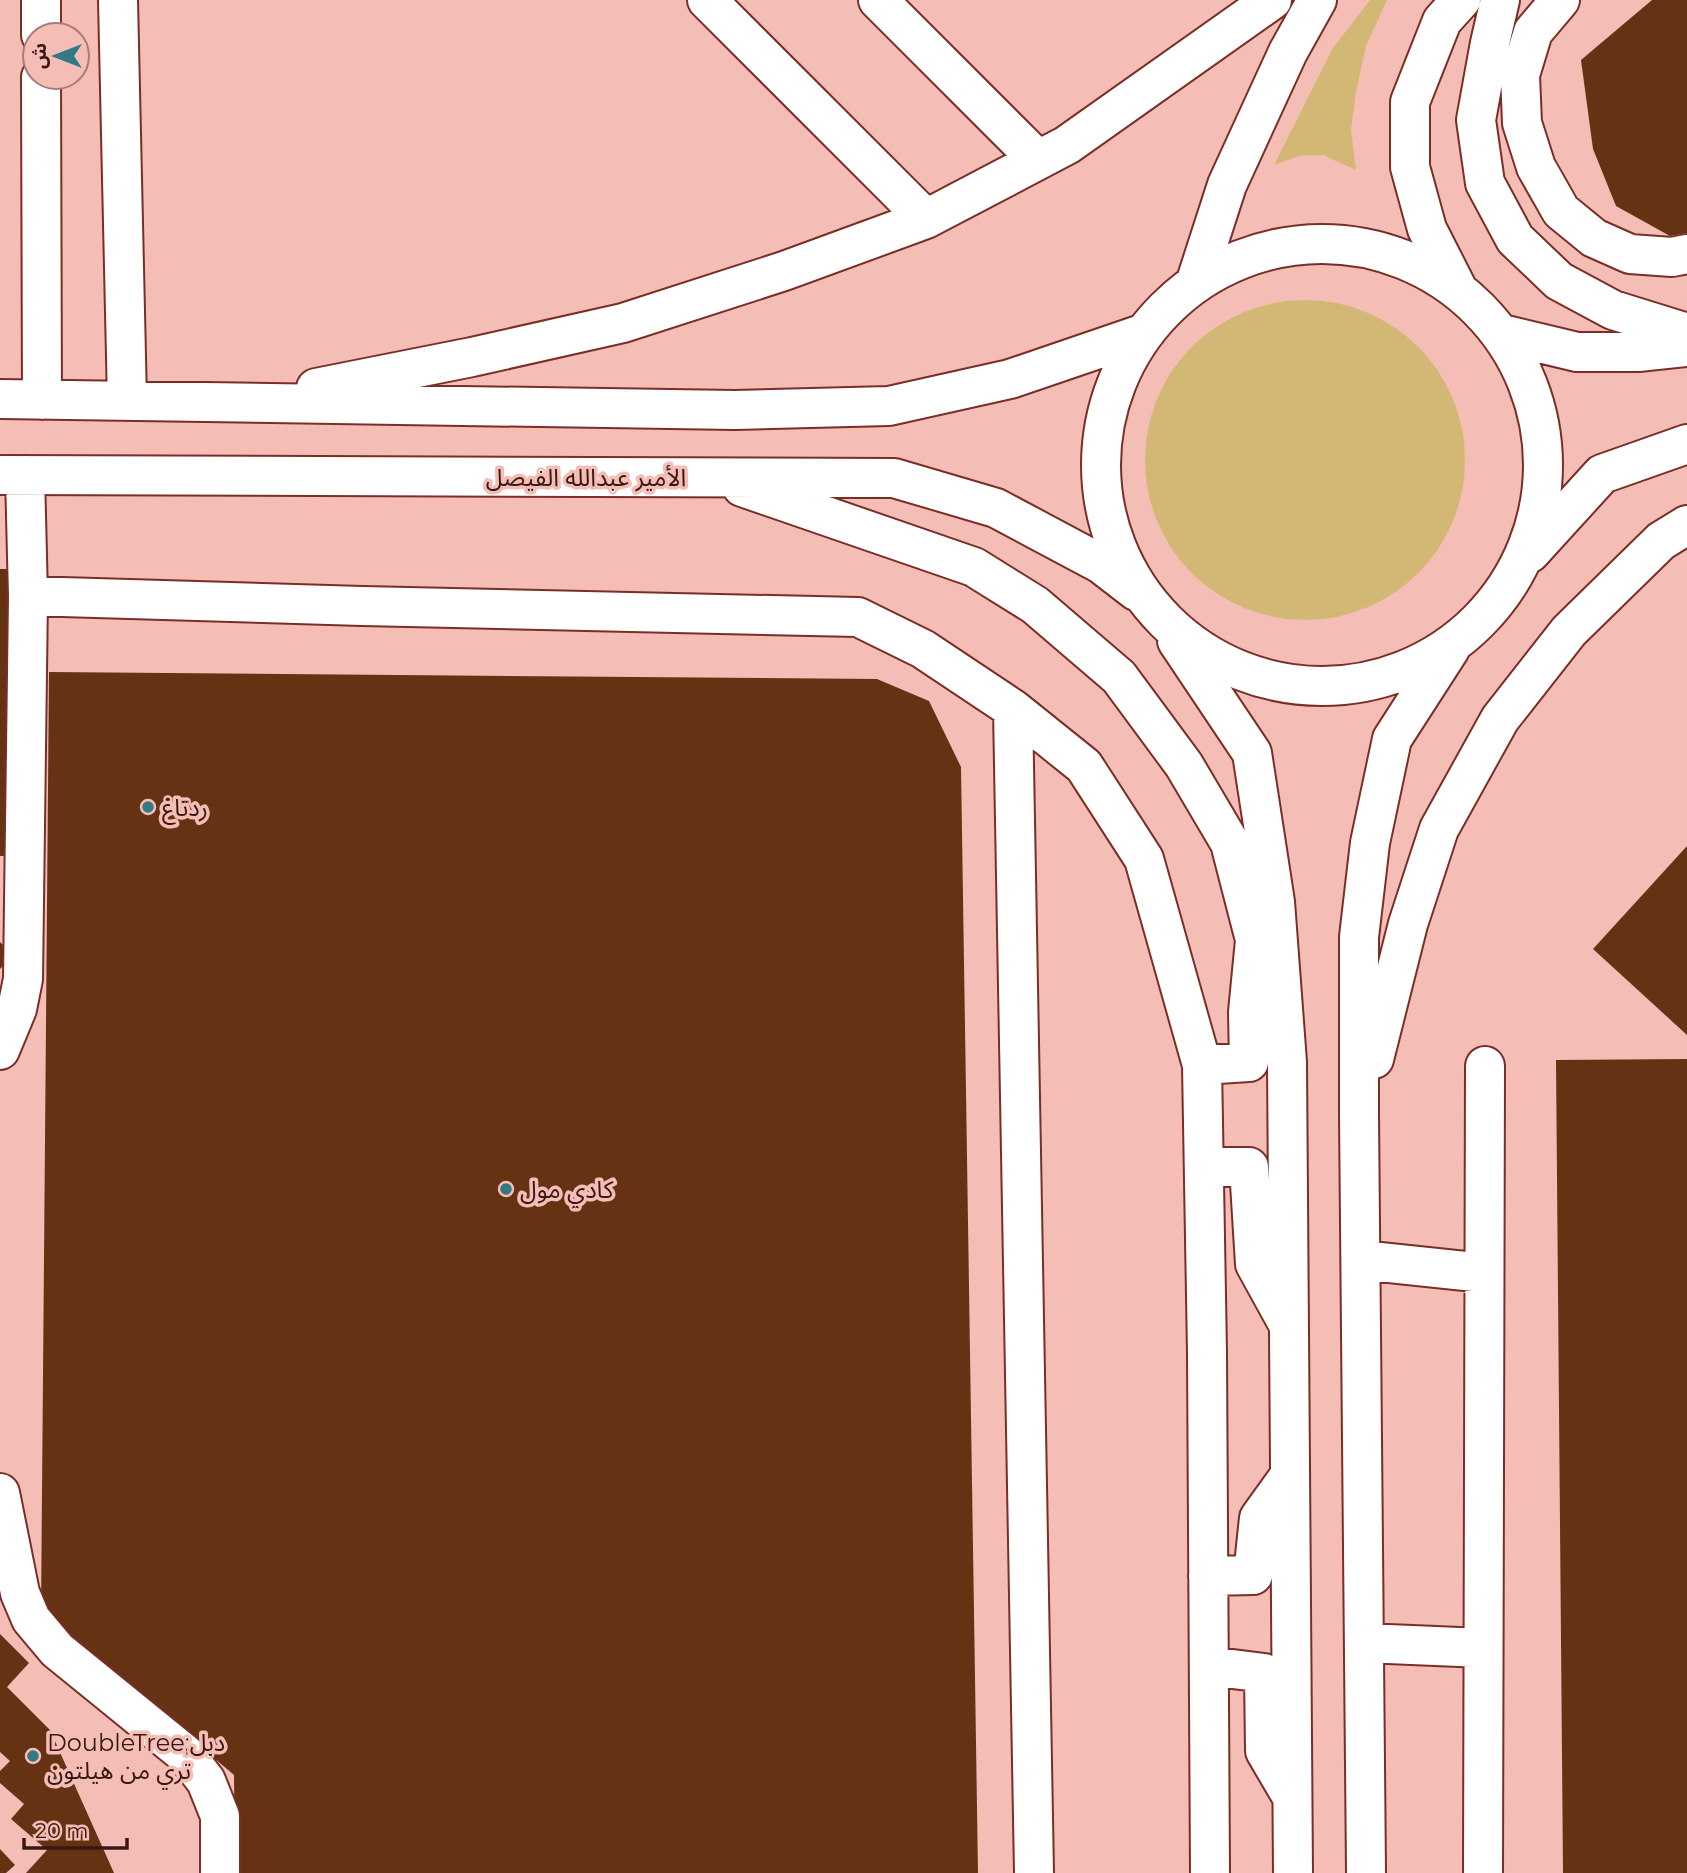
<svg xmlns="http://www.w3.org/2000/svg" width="1687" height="1873" viewBox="0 0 1687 1873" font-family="Montserrat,'Noto Sans Arabic',sans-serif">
  <rect width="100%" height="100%" fill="#f4bdb5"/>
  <!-- green -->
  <path fill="#d3b875" d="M1370,0H1387L1366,46L1356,92L1351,130L1356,170L1323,155L1299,156L1274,165L1333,48Z
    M1145 460a160 160 0 1 1 320 0a160 160 0 1 1-320 0Z"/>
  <!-- building -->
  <path fill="#663214" d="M1652,0H1687V233L1670,236L1616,206L1593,149L1581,60Z
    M0,569H15L12,856H0Z
    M49,672L877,679L929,701L961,767L978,1873H235L234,1775L41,1611Z
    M1687,846V1035L1593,949Z
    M0,942L13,955L0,969Z
    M1687,1059V1873H1563L1556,1060Z
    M0,1634L29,1663L7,1687L50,1730L114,1873H26L47,1850L11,1819L24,1804L0,1783V1771L10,1761L0,1752Z
    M0,1849L15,1865L6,1873H0Z"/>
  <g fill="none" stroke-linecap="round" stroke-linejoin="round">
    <defs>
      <path id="minor" d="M41,0V35
        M118,0L127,401
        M707,0L926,219
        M878,0L1038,160
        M1500,0L1490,43L1476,120L1485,183L1515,239L1559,281L1613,310L1687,333
        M1560,0L1533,32L1520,75L1522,123L1536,167L1561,211L1594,238L1630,254L1672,257L1687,254
        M41,77L42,400
        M1101 465a221 221 0 1 1 442 0a221 221 0 1 1-442 0Z
        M1196,281L1227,185L1288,52L1317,0
        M1457,288L1427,229L1410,167V102L1442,21L1461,0
        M1502,334L1577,352H1638L1687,347
        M316,388L472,357L623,323L784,271L926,219L1067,145L1272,0
        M0,399L735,410L889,406L1010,379L1142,334
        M0,475L894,478L996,508L1101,564L1136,591
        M25,475L28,596L362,606L858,617L923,649L1013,709L1084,766L1144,859L1202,1065L1207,1353L1210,1873
        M742,487L974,567L1035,605L1119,677L1184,765L1230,843L1262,967
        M1530,553L1602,474L1687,444
        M1177,641L1252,753L1275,902L1287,1062L1293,1873
        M1013,709L1034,1873
        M0,1050L17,1009L23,979L28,596
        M1374,1059L1408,924L1439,829L1500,719L1569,631L1661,541L1687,525
        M1202,1065L1249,1062L1248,1012L1255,940
        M1204,1167H1249L1255,1264L1288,1324
        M1361,1260L1484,1273
        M0,1493L20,1593L31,1619L57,1650L185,1754L206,1781L220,1816V1873
        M1208,1576L1253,1575L1259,1518L1290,1475
        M1364,1643L1483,1648
        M1209,1666L1264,1673L1265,1751L1292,1797
        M1366,1873L1359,1115V937L1370,843L1392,739L1450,649
        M1483,1873L1485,1066"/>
    </defs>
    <!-- minor casing -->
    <use href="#minor" stroke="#792e26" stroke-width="42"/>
    <!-- minor -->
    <use href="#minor" stroke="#fff" stroke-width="38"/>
  </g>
  <!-- markers -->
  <g fill="#327984" stroke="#f4bdb5" stroke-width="2.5">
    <circle cx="148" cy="807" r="7"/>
    <circle cx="506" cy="1189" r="7"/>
    <circle cx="33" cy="1756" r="7"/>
  </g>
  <g text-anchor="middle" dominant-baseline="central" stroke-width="7" stroke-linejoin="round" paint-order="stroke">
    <!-- street labels -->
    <g font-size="24" fill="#391814" stroke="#f4bdb5">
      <text x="586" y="477">الأمير عبدالله الفيصل</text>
    </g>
    <!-- poi labels -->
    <g font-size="24" fill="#391814" stroke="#f4bdb5" text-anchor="start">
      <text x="162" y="807">ردتاغ</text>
      <text x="520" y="1189">كادي مول</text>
      <text x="47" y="1742">DoubleTree;دبل<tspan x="47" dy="28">تري من هيلتون</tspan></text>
    </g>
  </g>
  <!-- north arrow -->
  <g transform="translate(56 56) rotate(270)"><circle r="33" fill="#f4bdb5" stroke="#a97b75" stroke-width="2"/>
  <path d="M0-5L12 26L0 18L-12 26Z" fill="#327984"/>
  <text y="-10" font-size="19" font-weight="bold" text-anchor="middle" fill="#391814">ش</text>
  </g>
  <!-- scale -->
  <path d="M24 1838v10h103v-10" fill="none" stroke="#391814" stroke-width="3.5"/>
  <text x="35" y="1838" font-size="21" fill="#391814" stroke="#f4bdb5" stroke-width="5" paint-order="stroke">20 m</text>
</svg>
